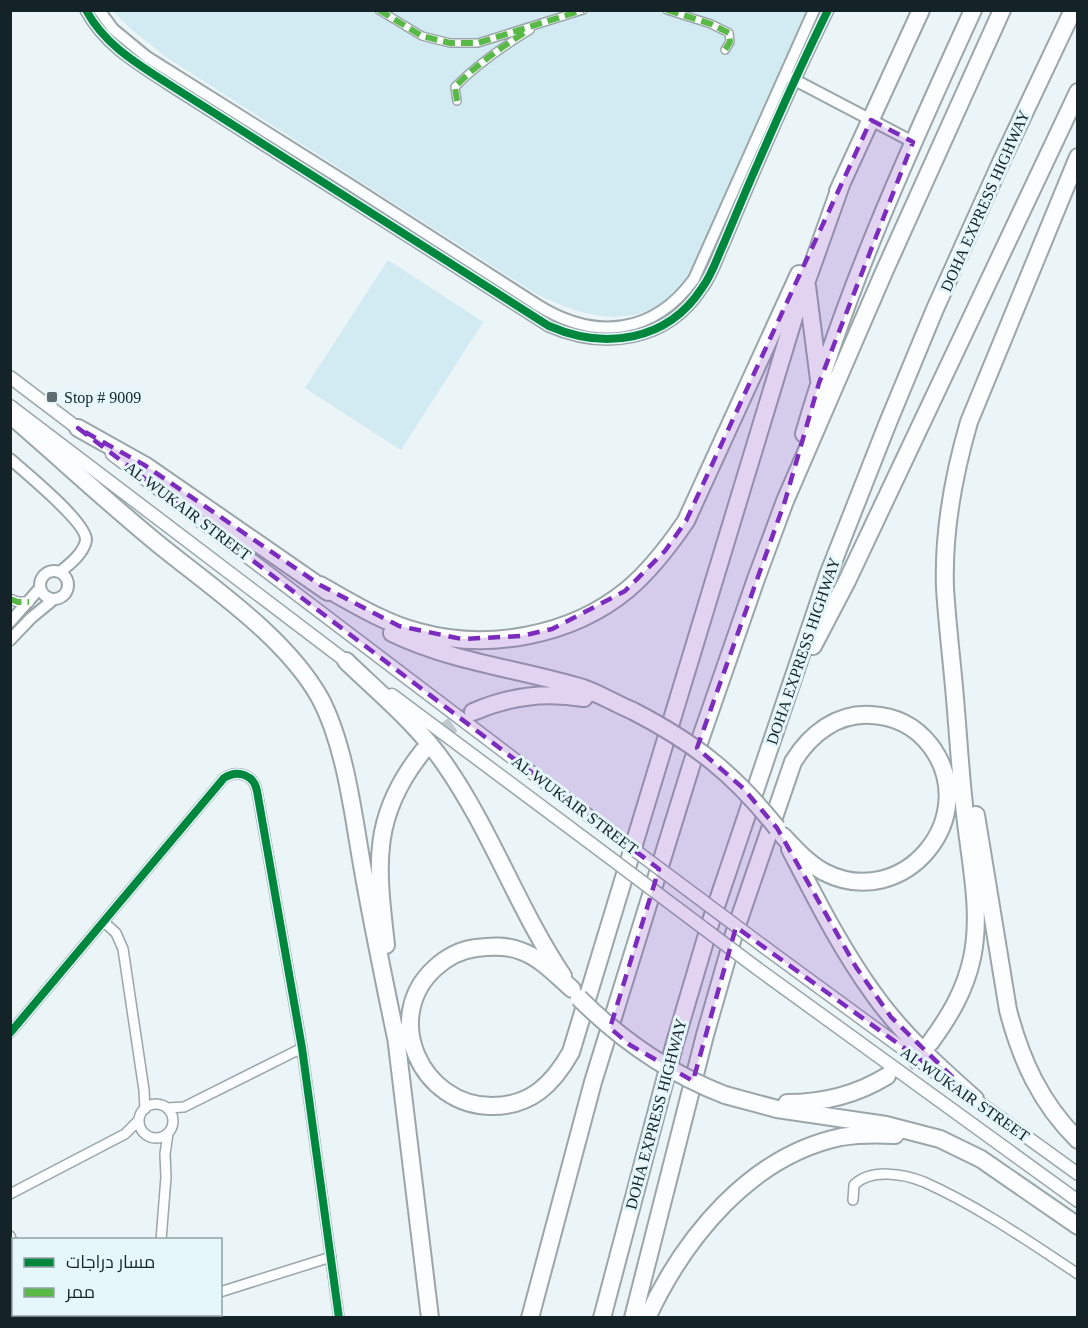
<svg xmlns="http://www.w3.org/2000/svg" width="1088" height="1328" viewBox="0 0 1088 1328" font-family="'Times New Roman',Cairo,serif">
  <rect width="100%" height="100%" fill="#ebf4f7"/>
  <!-- green -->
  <path fill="#d2ebf2" d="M113,11H810L694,270C686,281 678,293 666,301C623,330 575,314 533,292L169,59L132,30Z
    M388,260L483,322L401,450L305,388Z"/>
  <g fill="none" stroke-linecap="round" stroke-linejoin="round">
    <!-- motorway-tunnel -->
    <path stroke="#c0cace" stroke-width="16" stroke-dasharray="16 8" stroke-linecap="butt" d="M423,751C438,735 453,723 473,712
      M887,1076L918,1057L927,1047"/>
    <defs>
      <path id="pedestrian" d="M379,10L422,36L450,43H478L583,10
        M667,10L711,24L729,33L730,42L725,50
        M457,101L455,87C477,64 502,47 530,30"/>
      <path id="minor" d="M10,599L18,602H29
        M104,922L116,933L123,949L144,1090L145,1109
        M10,1033L224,778C238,769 254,775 257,791L302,1048L339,1318
        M139 1121a17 17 0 1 1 34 0a17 17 0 1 1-34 0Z
        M167,1108L184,1107L302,1048
        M10,1194L125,1134L139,1120
        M853,1200L854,1185C871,1168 904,1174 924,1182C978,1206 1028,1241 1078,1274
        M10,1236L14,1247
        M161,1240L166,1177L165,1154L168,1133
        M220,1292L331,1257
        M22,1314V1318
        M136,1318H155
        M184,1318L186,1314"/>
      <path id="tertiary" d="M86,10C104,44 136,63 167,83L549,326C604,350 667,342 702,288C712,275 717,258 724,243C735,217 746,190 758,163C780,112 803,61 828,10
        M99,10L113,29L147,57L349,184L539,306C596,341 654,334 694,279L814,10
        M791,78L913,142
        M10,459C25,472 87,523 86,540C84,553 70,564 60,572
        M40 585a14 14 0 1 1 28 0a14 14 0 1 1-28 0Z
        M10,622L40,588
        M10,640L31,618L54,599"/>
      <path id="secondary" d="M10,377L84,433
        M10,406L351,665
        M112,454L601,825
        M392,695L593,845
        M767,949L943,1078
        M758,969L1078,1201
        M970,1096L1078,1174"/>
      <path id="motorway" d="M838,191L921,10
        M807,286L819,380
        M10,415C59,457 107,502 157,543C212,588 285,636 320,698C345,745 353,813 362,865C372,923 384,980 396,1038
        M78,428L146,466L328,592
        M804,434C846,288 910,148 973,10
        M320,585C352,603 384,623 419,632C488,651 571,636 627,590C651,570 669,546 686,521L799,274
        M392,633C452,662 520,669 583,688C600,694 616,704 633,711
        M813,646L847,581L1078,92
        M346,661C379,693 418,725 444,763C491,830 518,909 563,976
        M473,712C510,696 544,692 584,698
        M976,815L1008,1010C1021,1060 1041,1104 1078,1140
        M790,849C815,897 841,949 873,993C901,1033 939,1067 975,1099
        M386,945C377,866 370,817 423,751
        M572,989C557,976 541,958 521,951C506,945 491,946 476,948C460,950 447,957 435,968C381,1017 421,1106 492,1106C531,1106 553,1084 571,1052L795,314L842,182
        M395,1028L430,1318
        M930,1043C949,1017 965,991 972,958C982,912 970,861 965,814C960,772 958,730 954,687C951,654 947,621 945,588C943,531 953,477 969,422L1078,157
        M725,1095L777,1109L886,1125L940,1139L981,1159L1078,1226
        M787,1103C823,1103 856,1095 887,1076
        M530,1318L593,1082L692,763L756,579L785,501L884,272L1002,10
        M602,1318L674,1046L711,921L828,575L887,425L935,309L1002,160L1073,10
        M633,1318L705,1035L734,934L793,762C810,734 837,713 871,715C895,716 915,726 930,745C984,816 904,913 824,872C808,863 795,849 783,836
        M647,1318C684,1238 750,1156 841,1137C859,1134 877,1134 895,1135"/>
    </defs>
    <!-- pedestrian casing -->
    <use href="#pedestrian" stroke="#9aa6a9" stroke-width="10"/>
    <!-- minor casing -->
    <use href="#minor" stroke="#9aa6a9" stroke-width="12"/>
    <!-- tertiary casing -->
    <use href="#tertiary" stroke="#9aa6a9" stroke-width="14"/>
    <!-- secondary casing -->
    <use href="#secondary" stroke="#9aa6a9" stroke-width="15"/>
    <!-- motorway casing -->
    <use href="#motorway" stroke="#9aa6a9" stroke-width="20"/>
    <!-- pedestrian -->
    <use href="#pedestrian" stroke="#fcfdfe" stroke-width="7"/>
    <!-- minor -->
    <use href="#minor" stroke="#fcfdfe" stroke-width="9"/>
    <!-- tertiary -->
    <use href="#tertiary" stroke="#fcfdfe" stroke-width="10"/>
    <!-- secondary -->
    <use href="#secondary" stroke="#fcfdfe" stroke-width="12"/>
    <!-- motorway -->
    <use href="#motorway" stroke="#fcfdfe" stroke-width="16"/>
    <defs>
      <path id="secondary-bridge" d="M601,825L767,949
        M593,845L758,969"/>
      <path id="motorway-bridge" d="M633,711C695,743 734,774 777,828
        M579,998C622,1041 668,1073 725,1095"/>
    </defs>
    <!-- secondary-bridge casing -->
    <use href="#secondary-bridge" stroke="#9aa6a9" stroke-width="15" stroke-linecap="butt"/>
    <!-- motorway-bridge casing -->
    <use href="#motorway-bridge" stroke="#9aa6a9" stroke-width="20" stroke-linecap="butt"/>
    <!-- secondary-bridge -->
    <use href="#secondary-bridge" stroke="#fcfdfe" stroke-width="12"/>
    <!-- motorway-bridge -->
    <use href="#motorway-bridge" stroke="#fcfdfe" stroke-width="16"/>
    <!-- quiet -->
    <path stroke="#58b947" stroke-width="6" stroke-dasharray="12 6" stroke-linecap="butt" d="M379,10L422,36L450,43H478L583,10
      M667,10L711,24L729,33L730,42L725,50
      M457,101L455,87C476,65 499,49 524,33
      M10,599L18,602H29"/>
    <defs>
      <path id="cycleway" d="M86,10C104,44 136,63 167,83L549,326C604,350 667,342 702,288C712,275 717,258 724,243C735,217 746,190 758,163C780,112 803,61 828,10
        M10,1033L224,778C238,769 254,775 257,791L302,1048L339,1318"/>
    </defs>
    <!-- cycleway casing -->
    <use href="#cycleway" stroke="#e6f7fc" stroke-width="11"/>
    <!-- cycleway -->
    <use href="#cycleway" stroke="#00873e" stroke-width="8"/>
  </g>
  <!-- marked area -->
  <path fill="#7b2cbf" fill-opacity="0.2" stroke="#7b2cbf" stroke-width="4.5" stroke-dasharray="12 8" stroke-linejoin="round" d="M871,120L913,142L819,383L785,501L697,748L743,788L777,828L856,967L891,1017L975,1099L736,927L693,1081L630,1045L610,1028L659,869L78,428L146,466L320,585L399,626L462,639L521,636L552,629L625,591L665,551L686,521Z"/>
  <!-- markers -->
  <rect fill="#5f6c70" stroke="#e6f7fc" stroke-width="2" x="46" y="391" width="12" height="12" rx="3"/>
  <g text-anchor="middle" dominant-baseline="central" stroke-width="6" stroke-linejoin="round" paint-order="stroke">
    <!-- street labels -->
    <g font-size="16" fill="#132328" stroke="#e6f7fc">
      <text transform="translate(985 201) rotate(-66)">DOHA EXPRESS HIGHWAY</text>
      <text transform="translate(188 511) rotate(37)">AL WUKAIR STREET</text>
      <text transform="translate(803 651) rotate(-71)">DOHA EXPRESS HIGHWAY</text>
      <text transform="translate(575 805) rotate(37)">AL WUKAIR STREET</text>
      <text transform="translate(965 1094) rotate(35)">AL WUKAIR STREET</text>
      <text transform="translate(656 1114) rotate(-75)">DOHA EXPRESS HIGHWAY</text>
    </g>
    <!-- poi labels -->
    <g font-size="16" fill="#132328" stroke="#e6f7fc" text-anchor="start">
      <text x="64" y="397">Stop # 9009</text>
    </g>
  </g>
  <!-- border -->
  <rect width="1088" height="1328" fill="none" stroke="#132328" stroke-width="24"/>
  <!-- legend -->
  <rect x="12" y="1238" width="210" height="78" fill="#e6f7fc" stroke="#92a2a7" stroke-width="1.5"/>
  <rect x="24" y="1258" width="30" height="9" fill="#00873e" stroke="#92a2a7" stroke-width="1.5"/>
  <text x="66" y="1268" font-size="18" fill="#132328">مسار دراجات</text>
  <rect x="24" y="1288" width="30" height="9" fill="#58b947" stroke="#92a2a7" stroke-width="1.5"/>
  <text x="66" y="1298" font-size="18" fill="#132328">ممر</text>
</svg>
